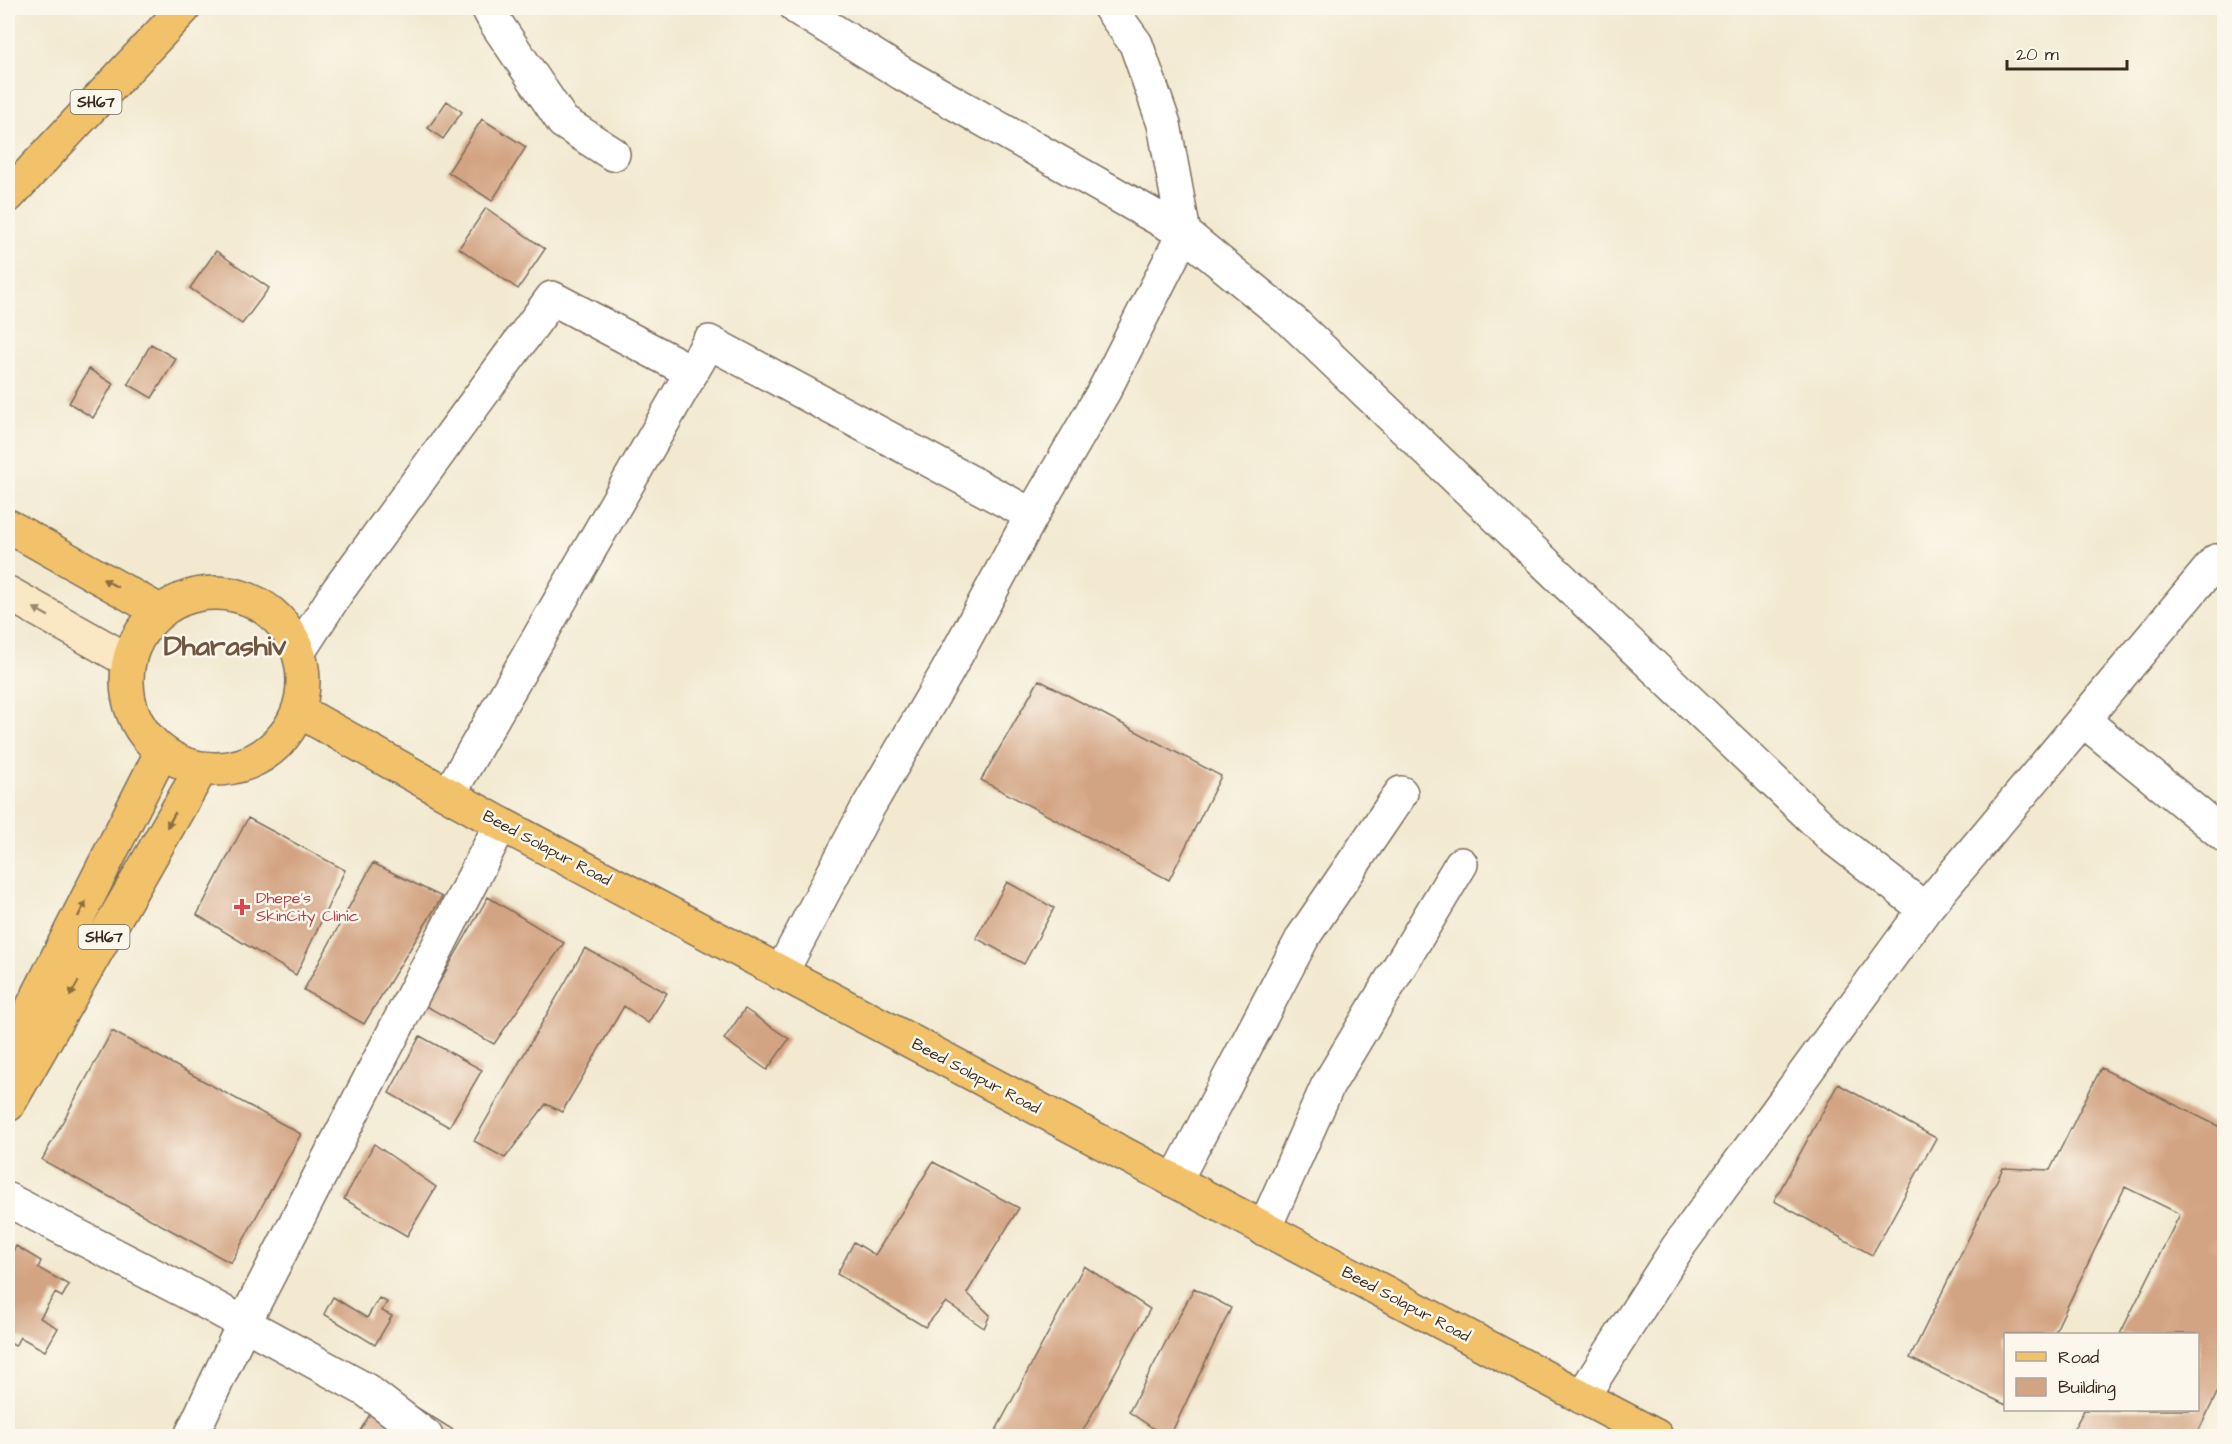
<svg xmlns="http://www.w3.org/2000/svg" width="2232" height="1444" viewBox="0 0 2232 1444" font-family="'Architects Daughter',sans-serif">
  <rect width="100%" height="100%" fill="#fbf7ec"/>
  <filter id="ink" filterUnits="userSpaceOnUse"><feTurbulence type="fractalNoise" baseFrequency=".0167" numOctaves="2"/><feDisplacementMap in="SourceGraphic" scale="12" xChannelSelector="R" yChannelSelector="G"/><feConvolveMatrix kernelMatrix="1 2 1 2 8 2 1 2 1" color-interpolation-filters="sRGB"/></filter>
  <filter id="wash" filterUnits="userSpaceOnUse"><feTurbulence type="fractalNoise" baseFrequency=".008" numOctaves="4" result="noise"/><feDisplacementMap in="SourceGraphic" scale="24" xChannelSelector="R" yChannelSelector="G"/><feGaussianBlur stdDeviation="1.35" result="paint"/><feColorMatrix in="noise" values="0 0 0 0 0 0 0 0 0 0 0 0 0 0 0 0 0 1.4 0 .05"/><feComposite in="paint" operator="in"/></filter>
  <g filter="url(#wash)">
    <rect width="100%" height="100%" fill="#f2e9d0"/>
    <g id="blocks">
      <!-- building -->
      <path fill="#d3a483" d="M447,101L462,112L443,139L428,128Z
        M482,119L526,147L492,201L448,172Z
        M486,208L545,249L518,289L459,248Z
        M216,251L269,288L242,324L190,288Z
        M151,344L176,359L152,398L128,384Z
        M89,369L113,384L93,418L69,403Z
        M1039,680L1221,776L1169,880L981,780Z
        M248,818L345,870L296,975L197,915Z
        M373,863L442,897L364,1024L304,990Z
        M1007,882L1054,908L1024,964L976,938Z
        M488,897L564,943L494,1044L426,1006Z
        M585,948L667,993L648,1023L624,1006L562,1112L546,1104L505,1158L474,1141Z
        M745,1009L789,1039L767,1070L724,1039Z
        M112,1031L301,1134L231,1263L42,1160Z
        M420,1036L482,1070L449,1127L389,1093Z
        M2101,1068L2224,1129V1379L2196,1436H2070L2084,1410H2198V1334H2120L2180,1214L2125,1187L2054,1334H2006V1405L1910,1358L2003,1168L2050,1170Z
        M1838,1084L1936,1138L1872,1255L1774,1201Z
        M374,1144L436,1187L407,1236L344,1199Z
        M933,1162L1019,1208L967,1293L990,1315L984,1328L946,1302L925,1327L837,1274L854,1242L875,1255Z
        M16,1246L41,1261L38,1268L69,1285L62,1297L55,1293L40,1318L58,1328L45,1351L20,1337L15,1346L8,1342V1261Z
        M1084,1266L1150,1309L1080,1436H993Z
        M1194,1288L1231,1308L1170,1436H1165L1129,1412Z
        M333,1297L367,1318L379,1298L387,1302L382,1311L392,1316L375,1345L324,1314Z
        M392,1392L463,1436H357L379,1399Z"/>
    </g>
  </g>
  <g filter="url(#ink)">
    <use href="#blocks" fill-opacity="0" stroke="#7b6d5c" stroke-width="1.5"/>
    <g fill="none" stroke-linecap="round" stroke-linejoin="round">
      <defs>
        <path id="minor" d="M488,8L496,23L563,122L613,154
          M797,8L903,74L1184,233L1293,322L1833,838L1925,909L1678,1247L1582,1397
          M299,651L337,592L552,298L692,372
          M2083,720L2224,835
          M449,794L709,342L1032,515
          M1925,909L2216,561L2224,568
          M781,973L867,809L947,672L1032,515L1104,391L1184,233L1164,124L1136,44L1110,8
          M1175,1181L1303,937L1401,793
          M8,1200L194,1296L366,1390L426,1436
          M1264,1229L1327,1087L1461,864
          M191,1436L244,1323L501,824"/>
        <path id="secondary" d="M8,593L129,661"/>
        <path id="primary" d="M8,196L184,8
          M8,526L161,612
          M127 681a88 88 0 1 1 176 0a88 88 0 1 1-176 0Z
          M299,711L501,824L1656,1436
          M8,1055L162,751
          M8,1105L201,769"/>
      </defs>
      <!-- minor casing -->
      <use href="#minor" stroke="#7b6d5c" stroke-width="36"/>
      <!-- secondary casing -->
      <use href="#secondary" stroke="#7b6d5c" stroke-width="36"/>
      <!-- primary casing -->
      <use href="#primary" stroke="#7b6d5c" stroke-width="36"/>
      <!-- minor -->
      <use href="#minor" stroke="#fff" stroke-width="33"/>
      <!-- secondary -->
      <use href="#secondary" stroke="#fae7c3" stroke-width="33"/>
      <!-- primary -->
      <use href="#primary" stroke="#f2c26a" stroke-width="33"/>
    </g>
    <!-- one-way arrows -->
    <defs><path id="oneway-solid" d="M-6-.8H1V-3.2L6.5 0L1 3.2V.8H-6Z" transform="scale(1.5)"/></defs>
    <g fill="#8d6e40">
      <use href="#oneway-solid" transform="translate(110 583) rotate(-151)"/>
      <use href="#oneway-solid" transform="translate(171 820) rotate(120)"/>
      <use href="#oneway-solid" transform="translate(82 909) rotate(-63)"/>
      <use href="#oneway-solid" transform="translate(74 989) rotate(120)"/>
    </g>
    <use fill="#9a8870" href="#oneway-solid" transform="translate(41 612) rotate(-151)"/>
  </g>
  <!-- markers -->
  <path fill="#e0444e" stroke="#fbf7ec" stroke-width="2" d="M239 898h6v6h6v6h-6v6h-6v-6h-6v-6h6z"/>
  <g text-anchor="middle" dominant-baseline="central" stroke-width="5" stroke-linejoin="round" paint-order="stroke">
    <!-- shield labels -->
    <g fill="#fbf7ec" stroke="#75685c" stroke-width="1.5">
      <rect x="70.5" y="90" width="51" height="24" rx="4.5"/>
      <rect x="78.5" y="925" width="51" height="24" rx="4.5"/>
    </g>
    <g font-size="15" font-weight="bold" fill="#3b2a1e">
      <text x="96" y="102">SH67</text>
      <text x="104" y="937">SH67</text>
    </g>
    <!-- street labels -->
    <g font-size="16" fill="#3b2a1e" stroke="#fbf7ec">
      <text transform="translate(547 848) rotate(28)">Beed Solapur Road</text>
      <text transform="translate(976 1076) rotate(28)">Beed Solapur Road</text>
      <text transform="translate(1406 1304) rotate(28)">Beed Solapur Road</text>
    </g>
    <!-- health labels -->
    <g font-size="16" fill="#be3a42" stroke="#fbf7ec" text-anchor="start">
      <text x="256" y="898">Dhepe's<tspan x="256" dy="18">SkinCity Clinic</tspan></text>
    </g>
    <!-- town labels -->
    <g font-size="28" font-weight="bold" fill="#705541" stroke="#fbf7ec">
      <text x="225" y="646">Dharashiv</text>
    </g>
  </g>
  <!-- margin -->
  <rect width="2232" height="1444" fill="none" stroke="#fbf7ec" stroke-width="30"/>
  <!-- legend -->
  <rect x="2004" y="1333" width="195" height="78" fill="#fbf7ec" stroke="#aea59a" stroke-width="1.5"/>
  <rect x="2016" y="1352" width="30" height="9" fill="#f2c26a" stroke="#aea59a" stroke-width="1.5"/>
  <text x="2058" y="1363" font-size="18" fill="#3b2a1e">Road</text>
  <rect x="2016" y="1378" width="30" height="18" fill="#d3a483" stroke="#aea59a" stroke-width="1.5"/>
  <text x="2058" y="1393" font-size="18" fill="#3b2a1e">Building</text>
  <!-- scale -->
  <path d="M2007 60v9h120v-9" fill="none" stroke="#3b2a1e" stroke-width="3"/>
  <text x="2016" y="60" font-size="18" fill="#3b2a1e" stroke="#fbf7ec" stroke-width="4.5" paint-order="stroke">20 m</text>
</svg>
